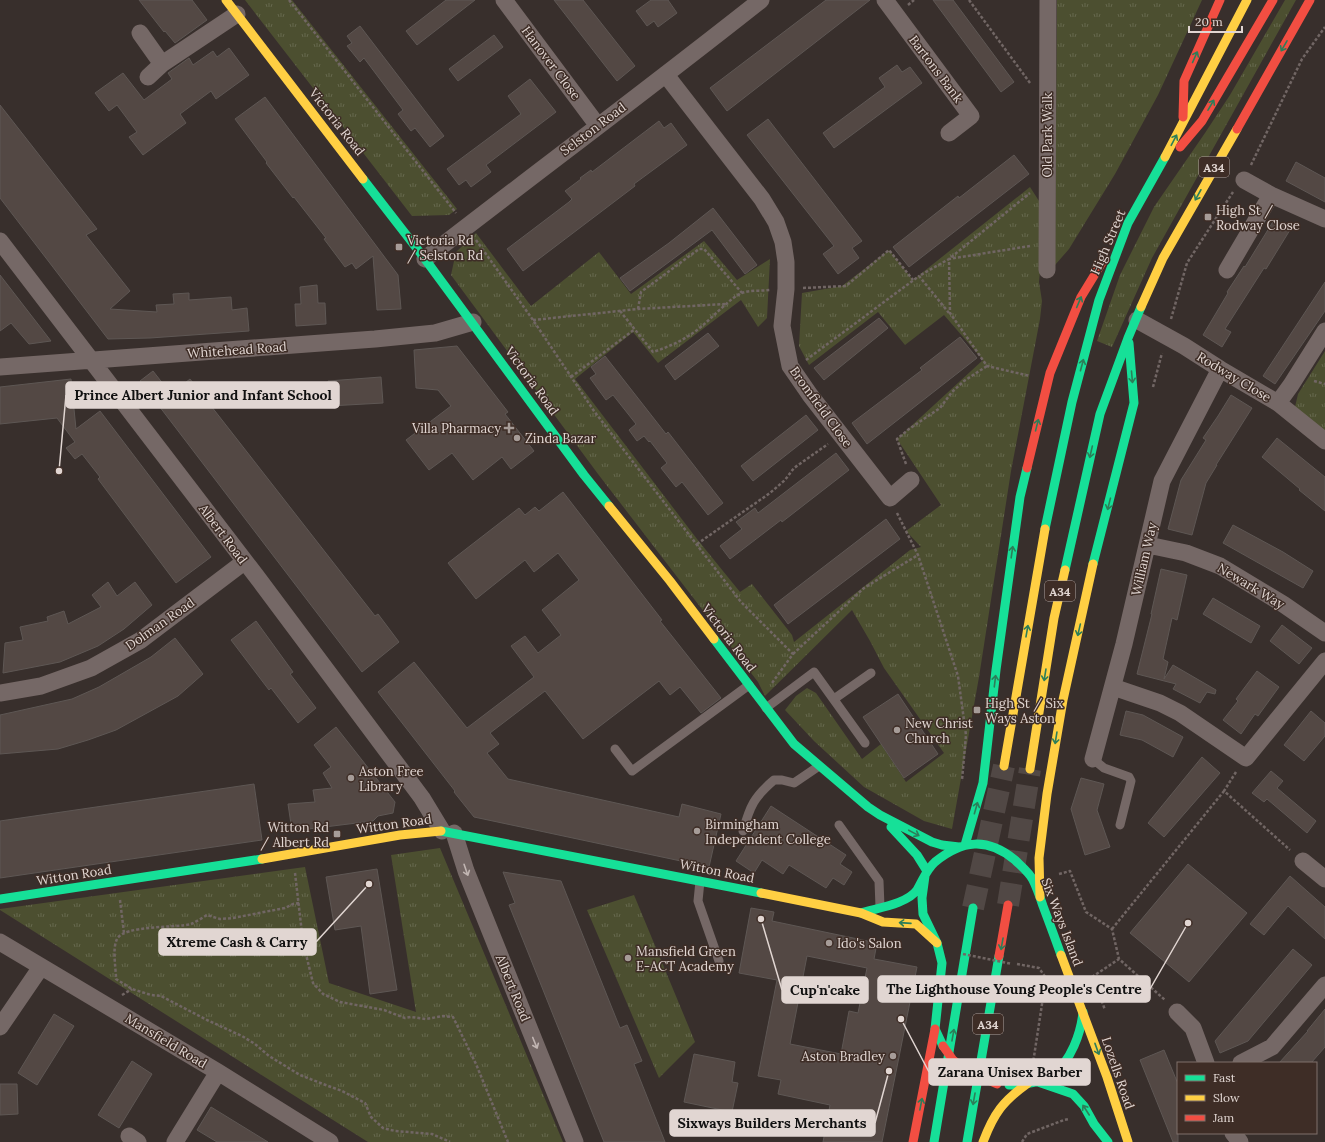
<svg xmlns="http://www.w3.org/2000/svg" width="1325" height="1142" viewBox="0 0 1325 1142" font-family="Lora,serif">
  <defs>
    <pattern id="grass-tufts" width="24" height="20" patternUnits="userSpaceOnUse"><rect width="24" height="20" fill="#4c4f30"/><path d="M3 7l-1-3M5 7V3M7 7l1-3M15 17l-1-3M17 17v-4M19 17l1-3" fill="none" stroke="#66684d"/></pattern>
  </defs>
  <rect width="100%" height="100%" fill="#382f2c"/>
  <!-- grass -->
  <path fill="url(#grass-tufts)" d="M245,0H292L457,209L449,215L412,216Z
    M1057,0H1202L1158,95L1115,174L1069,249L1055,265Z
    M1285,0H1296L1152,258L1112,347L1097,341L1120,275L1154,207L1205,133L1230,95Z
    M1030,187L1039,201L1041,260L1039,282L1042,301L1040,319L1011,471L979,677L952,829L924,821L864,787L814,741L785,710L796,696L807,688L816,693L862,759L881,744L906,782L944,753L884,668L870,641L852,610L765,696L758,682L598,474L451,275L456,252L476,233L531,306L599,252L631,294L704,241L737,280L770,259L767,318L758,327L741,300L658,363L633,332L575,379L697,539L740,592L752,584L792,635L794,642L910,550L921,547L906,531L941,505L897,439L983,360L944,315L905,345L878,312L809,365L799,346L802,293L842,286L889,250L913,280Z
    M1325,351V431L1295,407L1298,394Z
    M440,848L563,1142H368L0,910V909L305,867L329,983L416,1012L391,855Z
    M634,895L695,1042L659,1078L587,910Z"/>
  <!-- building -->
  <path fill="#534844" stroke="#5e5754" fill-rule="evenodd" d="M139,0H192L207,20L175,43L165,31L164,32Z
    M446,0H475L417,45L406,31Z
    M554,0H583L635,66L617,81Z
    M651,0H668L677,13L658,27L654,21L647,26L636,11Z
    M826,0H870L727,111L710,88Z
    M933,0H953L1014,82L1001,92Z
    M360,26L444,136L430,147L415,128L411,131L398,114L403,110L364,58L360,62L347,46L352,43L347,36Z
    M494,35L503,47L458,81L449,69Z
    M229,48L249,75L216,99L211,91L180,114L186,123L143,155L129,137L137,132L117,105L109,111L95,93L123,73L144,100L172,79L168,73L189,58L193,65L213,51L217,57Z
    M897,65L902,72L910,67L922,83L834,148L823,133L885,87L879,78Z
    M530,79L556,112L486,165L491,172L471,187L466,180L459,185L447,169L521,114L508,96Z
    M265,97L398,275L401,309L377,310L373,256L356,269L352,263L345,267L324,239L326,238L294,197L293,198L266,163L267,162L235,119Z
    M0,105L97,229L86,235L130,291L110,309L157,312L156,305L174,304L173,294L189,293V300L231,297L232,310L247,308L249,331L150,338L108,339L0,198Z
    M768,119L862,241L852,248L859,258L838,274L823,254L834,246L747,135Z
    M659,121L664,128L671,123L687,145L634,184L635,186L523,271L507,249L569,202L572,199L565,191L581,179L580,178L591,170L592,172Z
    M1014,155L1029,174L909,267L893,247L958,196L959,198Z
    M1296,162L1325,178V202L1286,181Z
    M713,208L757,265L745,274L712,230L630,291L620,278L669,243Z
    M1274,220L1290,230L1266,269L1264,268L1225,329L1231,332L1222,347L1203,335L1228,293L1227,292L1244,266L1245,267Z
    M0,275L51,341L29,344L11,323L0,331Z
    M1325,282V311L1275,384L1263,376Z
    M317,285L318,303H325L326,324L296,326L295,304H301L300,287Z
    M879,318L888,328L824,380L814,368Z
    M708,333L719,346L675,380L665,366Z
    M960,337L977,358L867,444L852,423L922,370L920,368Z
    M457,346L508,412L505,414L534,451L511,469L502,457L473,480L452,453L429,470L406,440L451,406L438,390L416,388L414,350Z
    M605,356L666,434L668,432L723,503L708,515L682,482L676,487L661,468L667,463L650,441L649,442L644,436L637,441L629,430L636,424L613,395L606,400L590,378L596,374L591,367Z
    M153,371L171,394L190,379L375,616L378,614L399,642L362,672L140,381Z
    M381,377L383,403L329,406L328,381Z
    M71,379L76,429L100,411L211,557L176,583L98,479L100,477L82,454L75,459L66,448L75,442L57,418L0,424V387Z
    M1231,395L1252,408L1216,465H1217L1206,483L1192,535L1168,529L1181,480L1206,440L1203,438L1218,416Z
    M806,415L818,430L753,481L741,466Z
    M1277,438L1325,477V511L1299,490L1300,489L1262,457Z
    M836,453L849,470L782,522L781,520L730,559L720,546L742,529L736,522L755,508L758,513Z
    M563,492L662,620L660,621L721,698L701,713L680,687L670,695L659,681L583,739L545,691L490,733L499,744L487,753L508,779L679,817L682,804L721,814L709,867L474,817L454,792L455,791L378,692L414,662L467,728L534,677L511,646L525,636L538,653L561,635L542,610L579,580L558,553L534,572L525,560L476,599L448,563L519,508L525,515L535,507L539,511Z
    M886,519L900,539L788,624L774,605Z
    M1233,525L1283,552L1313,571L1303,588L1223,543Z
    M1161,569L1187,575L1177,620L1172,618L1163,659L1168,662L1164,679L1173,665L1216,690L1215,694L1207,692L1200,703L1173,689L1176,684L1137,674L1152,614H1151Z
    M108,582L117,596L135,582L152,605L124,629L98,646L60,662L3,673L5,643L23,640L20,627L48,621L47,617L64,611L68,624L101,607L92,595Z
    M1213,598L1260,626L1251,643L1203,614Z
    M256,621L293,672L290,674L316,708L298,723L271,688L269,690L231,640Z
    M1282,625L1312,648L1299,664L1270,641Z
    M175,638L203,674L178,696L116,730L88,740L58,749L0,754V715L72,699L99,687L151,657Z
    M1257,671L1279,687L1258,716L1255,714L1241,734L1223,720L1238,701L1236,699Z
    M898,694L938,754L904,778L863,717Z
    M1126,711L1143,715L1183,737L1173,757L1142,740L1120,735Z
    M1311,711L1325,723V736L1304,761L1284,745Z
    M336,727L395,802L393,813L378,816L373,821L292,831L288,804L315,802L313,790L332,788L323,773L331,767L314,745Z
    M1202,757L1220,773L1164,837L1148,823Z
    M1271,771L1283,781L1277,788L1316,821L1307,833L1267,799L1264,802L1252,793Z
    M1081,778L1104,784L1097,810L1110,847L1085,855L1071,809Z
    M254,784L262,840L0,878V821Z
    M771,806L846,855L840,864L852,872L844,885L833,878L826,888L789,865L783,874L762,860L754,873L736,861Z
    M1188,864L1247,913L1189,982L1130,933Z
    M377,869L397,990L370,994L361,926L335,930L326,877Z
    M503,872L561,881L620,1028L627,1025L642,1061L634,1064L665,1142H604L509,905L515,903Z
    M1290,876L1325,907V939L1288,906L1264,935L1250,924Z
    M751,908L774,912L772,921L877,943L874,959L917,967L882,1142H823L830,1105L778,1094L781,1080L758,1076L777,980L739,973ZM807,956L867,968L858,1013L849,1011L841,1054L790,1044Z
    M1293,949L1312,965L1248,1041L1220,1053L1215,1041Z
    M1325,1009V1047L1311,1063H1279L1308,1031H1307Z
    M54,1014L74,1026L37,1085L18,1073Z
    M1164,1050L1178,1084V1142H1173L1140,1060Z
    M694,1054L735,1062L732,1082L738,1083L732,1112L684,1102Z
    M132,1061L152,1074L119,1128L98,1115Z
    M0,1084H17L18,1114L0,1115Z
    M211,1107L268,1142H217L197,1130Z"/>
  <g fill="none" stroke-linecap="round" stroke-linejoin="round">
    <!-- highway-tunnel -->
    <path stroke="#514845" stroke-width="22" stroke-dasharray="22 11" stroke-linecap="butt" d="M1008,905L1030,769
      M973,908L1004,766"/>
    <!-- path -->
    <path stroke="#716664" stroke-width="2.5" stroke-dasharray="3 2" stroke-linecap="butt" d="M289,0L456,213
      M969,0L1030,83
      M908,5L914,0
      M1251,165L1302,59L1325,27
      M476,240L533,320L594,411L643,475L741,602L793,654L772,683
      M1030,246L949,259L950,313L987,366L1030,376
      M803,288L846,286L889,250L913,280
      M638,309L641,292L699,249H704L742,293
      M620,311L653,352C671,346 687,339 702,326C712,318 731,297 742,293C750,290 761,291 770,290
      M949,313L919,276L949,259L1030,193
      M1171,319L1187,263L1233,192
      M533,320L638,309L725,304
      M806,360L919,276
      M571,377L635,329
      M1314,381L1325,384
      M1153,387L1162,353
      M906,464L897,439L909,429L940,408L952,392L964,381L987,366
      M897,513L918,555L958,676L966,735L962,780H963
      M697,544L770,493L785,480L794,468L828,444
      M793,654L864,588L918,555
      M1236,772L1224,791L1290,850
      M295,873L303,942L313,983L323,994L340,1002L384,1010L405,1018L411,1017L426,1019L443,1016L453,1017L476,1064L508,1142
      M1059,874L1070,871L1086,912L1112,929L1119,959L1165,1000
      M120,900L124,933
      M299,903L293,904L285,908L233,918L220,919L207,915C202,918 196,922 191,924C176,928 124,925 117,939C112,949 116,968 116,979L132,989L151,995L161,996L207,1020L242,1036L255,1044L269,1056L300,1075L323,1084L342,1091L365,1103L371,1117L383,1128L395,1131L432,1134L450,1142
      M1112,929L1224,791
      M1017,964L1039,968L1046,978L1033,1063
      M1092,977L1119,959
      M122,995L132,989
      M1100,996L1105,1010
      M1022,1142L1027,1134L1064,1120L1069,1119"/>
    <!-- lane -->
    <path stroke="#756866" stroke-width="9" d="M834,699L871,673
      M766,708L814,672L865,743
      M615,749L632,771L749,685
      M1093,759L1104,768L1129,777L1131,781L1120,825
      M839,825L879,881L880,907
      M743,831C750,806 754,797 774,780H782L794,783L819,766
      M700,881L698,901L719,961"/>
    <!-- street -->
    <path stroke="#756866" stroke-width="17" d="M504,0L598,126
      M885,0L971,116L949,133
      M140,33L162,64
      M666,75L762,199L776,222L783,242L786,262V289L782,326L790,366L810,395L890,498L911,480
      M148,77L162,64L237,14
      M1244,180L1271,195L1325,219
      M0,241L257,577L422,798L442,831
      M425,259C537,172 650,88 761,0
      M1047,270L1048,0
      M1227,270L1271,195
      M1137,320L1184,346L1220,369L1278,403L1325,441
      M0,367L375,339L435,333L473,322
      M1278,403L1291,385L1325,331
      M1148,545L1186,553L1220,566L1283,604L1325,633
      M1113,687L1160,703L1180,713L1246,758L1325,661
      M0,693L41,686L91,668L141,640L244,562
      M1093,759L1124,644L1162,481L1220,369
      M454,833L466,871L575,1142
      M1303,861L1325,879
      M0,942L218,1072L330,1142
      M1177,1012L1193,1028L1206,1063
      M0,1027L41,967
      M1241,1063L1272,1047L1325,985
      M1233,1133L1240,1142
      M129,1136L138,1142
      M175,1142L218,1072"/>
    <!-- fast -->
    <path stroke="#16e098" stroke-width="9" d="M363,179L425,259L584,475L609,506
      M1045,529L1072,402L1099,300L1128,223L1165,157
      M1093,564L1134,403L1129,343
      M1065,570L1100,414L1128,338L1141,307
      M714,639L794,744L868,807L880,815L932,842L942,845L959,847
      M891,827L917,855L927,871
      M441,831L761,893
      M965,845L983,783L996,670L1020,497L1027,468
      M925,876L922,898L923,914L937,943L942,963L935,1029L943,1046
      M0,899L262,859
      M861,913C877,908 907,904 917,890C923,880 926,870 935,862C962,840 987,837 1015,860C1021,866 1029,872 1033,880C1037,888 1040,897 1043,906C1049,922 1055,938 1061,955
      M1038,1082L1073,1094L1084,1106L1094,1124L1108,1142
      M1009,1085C1023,1085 1041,1083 1053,1074C1071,1061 1081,1033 1083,1012
      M934,1142L973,908
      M967,1142L999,956"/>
    <!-- slow -->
    <path stroke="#ffcf43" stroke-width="9" d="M226,0L363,179
      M1165,157L1247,0
      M1141,307L1163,258L1237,129
      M609,506L670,581L714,639
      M1004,766L1045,529
      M1030,769L1054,618L1065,570
      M262,859L400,835L441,831
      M761,893L861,913L883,922L916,924L937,943
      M1040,897L1039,858L1047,794L1063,700L1093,564
      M1061,955L1107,1077L1128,1142
      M983,1142C994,1113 1003,1101 1028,1083"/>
    <!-- jam -->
    <path stroke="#f24e42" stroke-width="9" d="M1183,117L1184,81L1220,0
      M1237,129L1310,0
      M1180,147L1202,121L1273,0
      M1027,468L1050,373L1081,297L1103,261
      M999,956L1008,905
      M913,1142L935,1029"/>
    <!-- path-bridge -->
    <path stroke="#716664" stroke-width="2.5" stroke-dasharray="3 2" stroke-linecap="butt" d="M963,954L1012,964"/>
    <!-- jam-bridge -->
    <path stroke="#f24e42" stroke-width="9" d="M943,1046L953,1060L966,1070L997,1084"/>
  </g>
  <!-- one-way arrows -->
  <defs><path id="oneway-shaft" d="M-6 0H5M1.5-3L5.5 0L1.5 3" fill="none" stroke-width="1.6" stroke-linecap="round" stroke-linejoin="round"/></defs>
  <g stroke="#2c7e59">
    <use href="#oneway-shaft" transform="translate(1284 46) rotate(120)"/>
    <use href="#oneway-shaft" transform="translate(1195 57) rotate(-66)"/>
    <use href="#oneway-shaft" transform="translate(1211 105) rotate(-60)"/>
    <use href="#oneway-shaft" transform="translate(1174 140) rotate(-62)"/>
    <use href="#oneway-shaft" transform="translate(1198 195) rotate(119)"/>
    <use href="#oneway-shaft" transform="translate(1079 302) rotate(-67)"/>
    <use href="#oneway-shaft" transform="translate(1082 365) rotate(-75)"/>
    <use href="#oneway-shaft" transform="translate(1132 377) rotate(85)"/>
    <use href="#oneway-shaft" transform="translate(1037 425) rotate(-76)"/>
    <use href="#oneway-shaft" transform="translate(1091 452) rotate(103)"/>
    <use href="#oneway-shaft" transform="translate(1109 504) rotate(104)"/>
    <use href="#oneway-shaft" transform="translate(1012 552) rotate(-82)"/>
    <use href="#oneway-shaft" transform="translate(1079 630) rotate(103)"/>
    <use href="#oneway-shaft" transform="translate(1027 631) rotate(-80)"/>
    <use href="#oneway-shaft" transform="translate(1045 675) rotate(99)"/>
    <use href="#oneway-shaft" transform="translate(995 681) rotate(-83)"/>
    <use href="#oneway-shaft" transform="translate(1056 738) rotate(99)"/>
    <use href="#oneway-shaft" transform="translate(976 808) rotate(-74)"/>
    <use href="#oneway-shaft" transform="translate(914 833) rotate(28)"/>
    <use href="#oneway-shaft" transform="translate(905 923) rotate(-176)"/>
    <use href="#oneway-shaft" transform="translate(1002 944) rotate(100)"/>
    <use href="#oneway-shaft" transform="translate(953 1035) rotate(-80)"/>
    <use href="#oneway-shaft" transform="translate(1097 1049) rotate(70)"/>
    <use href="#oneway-shaft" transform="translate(974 1099) rotate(100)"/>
    <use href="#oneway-shaft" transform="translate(921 1104) rotate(-79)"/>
    <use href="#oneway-shaft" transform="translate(1086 1110) rotate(-123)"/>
  </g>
  <g stroke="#c1b5b2">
    <use href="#oneway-shaft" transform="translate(466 870) rotate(71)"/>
    <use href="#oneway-shaft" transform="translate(535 1043) rotate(68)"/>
  </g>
  <!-- markers -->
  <g fill="#a69c98" stroke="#3e2d26" stroke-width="1.5">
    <rect x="1204" y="213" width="8" height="8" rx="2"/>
    <rect x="395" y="243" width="8" height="8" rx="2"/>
    <path d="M507 422h4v4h4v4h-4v4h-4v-4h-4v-4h4z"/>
    <circle cx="517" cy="438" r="4"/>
    <rect x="973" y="706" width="8" height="8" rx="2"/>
    <circle cx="897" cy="730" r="4"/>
    <circle cx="351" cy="778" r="4"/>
    <circle cx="697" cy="831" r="4"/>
    <rect x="333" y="830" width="8" height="8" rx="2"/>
    <circle cx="829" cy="943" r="4"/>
    <circle cx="628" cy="958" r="4"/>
    <circle cx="893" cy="1056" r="4"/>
  </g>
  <g text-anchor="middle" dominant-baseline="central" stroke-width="3" stroke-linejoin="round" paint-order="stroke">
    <!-- shield labels -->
    <g fill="#3e2d26" stroke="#b0a39e" stroke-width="1">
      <rect x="1199" y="157" width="30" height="20" rx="3"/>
      <rect x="1045" y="581" width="30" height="20" rx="3"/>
      <rect x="973" y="1014" width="30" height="20" rx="3"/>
    </g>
    <g font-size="12" font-weight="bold" fill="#e1d6d2">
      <text x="1214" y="167">A34</text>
      <text x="1060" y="591">A34</text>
      <text x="988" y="1024">A34</text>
    </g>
    <!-- street labels -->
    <g font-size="13" fill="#e1d6d2" stroke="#3e2d26">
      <text transform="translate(551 63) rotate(53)">Hanover Close</text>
      <text transform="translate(936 69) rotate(53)">Bartons Bank</text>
      <text transform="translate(337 122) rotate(52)">Victoria Road</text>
      <text transform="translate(593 129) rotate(-37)">Selston Road</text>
      <text transform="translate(1047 135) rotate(-90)">Old Park Walk</text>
      <text transform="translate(1108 242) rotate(-67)">High Street</text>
      <text transform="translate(237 350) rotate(-4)">Whitehead Road</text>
      <text transform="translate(1234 377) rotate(31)">Rodway Close</text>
      <text transform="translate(532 381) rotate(54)">Victoria Road</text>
      <text transform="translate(821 407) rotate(54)">Bromfield Close</text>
      <text transform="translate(223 534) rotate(53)">Albert Road</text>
      <text transform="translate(1144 559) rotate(-77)">William Way</text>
      <text transform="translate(1251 586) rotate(31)">Newark Way</text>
      <text transform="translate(160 624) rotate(-35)">Dolman Road</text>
      <text transform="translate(729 638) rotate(53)">Victoria Road</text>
      <text transform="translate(394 824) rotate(-8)">Witton Road</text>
      <text transform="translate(717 871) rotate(11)">Witton Road</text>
      <text transform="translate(74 875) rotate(-9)">Witton Road</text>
      <text transform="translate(1062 922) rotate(69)">Six Ways Island</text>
      <text transform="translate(513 988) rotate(68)">Albert Road</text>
      <text transform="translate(166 1041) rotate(31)">Mansfield Road</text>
      <text transform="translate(1118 1073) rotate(71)">Lozells Road</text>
    </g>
    <!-- poi labels -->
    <g font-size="13" fill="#e1d6d2" stroke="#3e2d26" text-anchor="start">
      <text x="1216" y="210">High St /<tspan x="1216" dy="15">Rodway Close</tspan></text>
      <text x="407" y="240">Victoria Rd<tspan x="407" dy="15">/ Selston Rd</tspan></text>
      <text x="501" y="428" text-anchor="end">Villa Pharmacy</text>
      <text x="525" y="438">Zinda Bazar</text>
      <text x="985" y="703">High St / Six<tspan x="985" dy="15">Ways Aston</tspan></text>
      <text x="905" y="723">New Christ<tspan x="905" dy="15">Church</tspan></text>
      <text x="359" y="771">Aston Free<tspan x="359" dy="15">Library</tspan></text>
      <text x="705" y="824">Birmingham<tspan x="705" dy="15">Independent College</tspan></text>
      <text x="329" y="827" text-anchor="end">Witton Rd<tspan x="329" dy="15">/ Albert Rd</tspan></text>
      <text x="837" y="943">Ido's Salon</text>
      <text x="636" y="951">Mansfield Green<tspan x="636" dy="15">E-ACT Academy</tspan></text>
      <text x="885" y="1056" text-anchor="end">Aston Bradley</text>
    </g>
  </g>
  <!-- callouts -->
  <path fill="none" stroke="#e1d6d2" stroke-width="1.5" d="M59 471L66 395M369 884L316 942M1188 923L1150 989M761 919L782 990M901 1019L929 1072M889 1071L875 1123"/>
  <g fill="#e1d6d2" stroke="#3e2d26" stroke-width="1.5">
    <circle cx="59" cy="471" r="4"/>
    <circle cx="369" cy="884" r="4"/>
    <circle cx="1188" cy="923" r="4"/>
    <circle cx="761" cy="919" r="4"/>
    <circle cx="901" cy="1019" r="4"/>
    <circle cx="889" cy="1071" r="4"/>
  </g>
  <g fill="#e1d6d2" stroke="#e1d6d2" stroke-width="1.5">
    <rect x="66" y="382" width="273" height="26" rx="4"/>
    <rect x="159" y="929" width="157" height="26" rx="4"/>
    <rect x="878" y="976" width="272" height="26" rx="4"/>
    <rect x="782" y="977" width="86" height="26" rx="4"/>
    <rect x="929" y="1059" width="161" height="26" rx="4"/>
    <rect x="670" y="1110" width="205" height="26" rx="4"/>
  </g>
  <g font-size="14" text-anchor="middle" font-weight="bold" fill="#111">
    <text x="203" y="400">Prince Albert Junior and Infant School</text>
    <text x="237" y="947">Xtreme Cash &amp; Carry</text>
    <text x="1014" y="994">The Lighthouse Young People's Centre</text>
    <text x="825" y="995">Cup'n'cake</text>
    <text x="1010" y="1077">Zarana Unisex Barber</text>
    <text x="772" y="1128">Sixways Builders Merchants</text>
  </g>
  <!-- legend -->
  <rect x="1177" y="1062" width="140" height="72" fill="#3e2d26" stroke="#7f716b"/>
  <rect x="1185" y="1075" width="20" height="6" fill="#16e098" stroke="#7f716b"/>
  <text x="1213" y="1082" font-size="12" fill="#e1d6d2">Fast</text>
  <rect x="1185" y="1095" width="20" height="6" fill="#ffcf43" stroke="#7f716b"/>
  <text x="1213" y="1102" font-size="12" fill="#e1d6d2">Slow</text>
  <rect x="1185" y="1115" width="20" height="6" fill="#f24e42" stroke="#7f716b"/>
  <text x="1213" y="1122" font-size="12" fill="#e1d6d2">Jam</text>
  <!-- scale -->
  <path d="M1189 26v6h53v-6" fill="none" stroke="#e1d6d2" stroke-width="2"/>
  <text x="1195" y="26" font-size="12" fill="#e1d6d2" stroke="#3e2d26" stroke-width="3" paint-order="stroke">20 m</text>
</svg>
